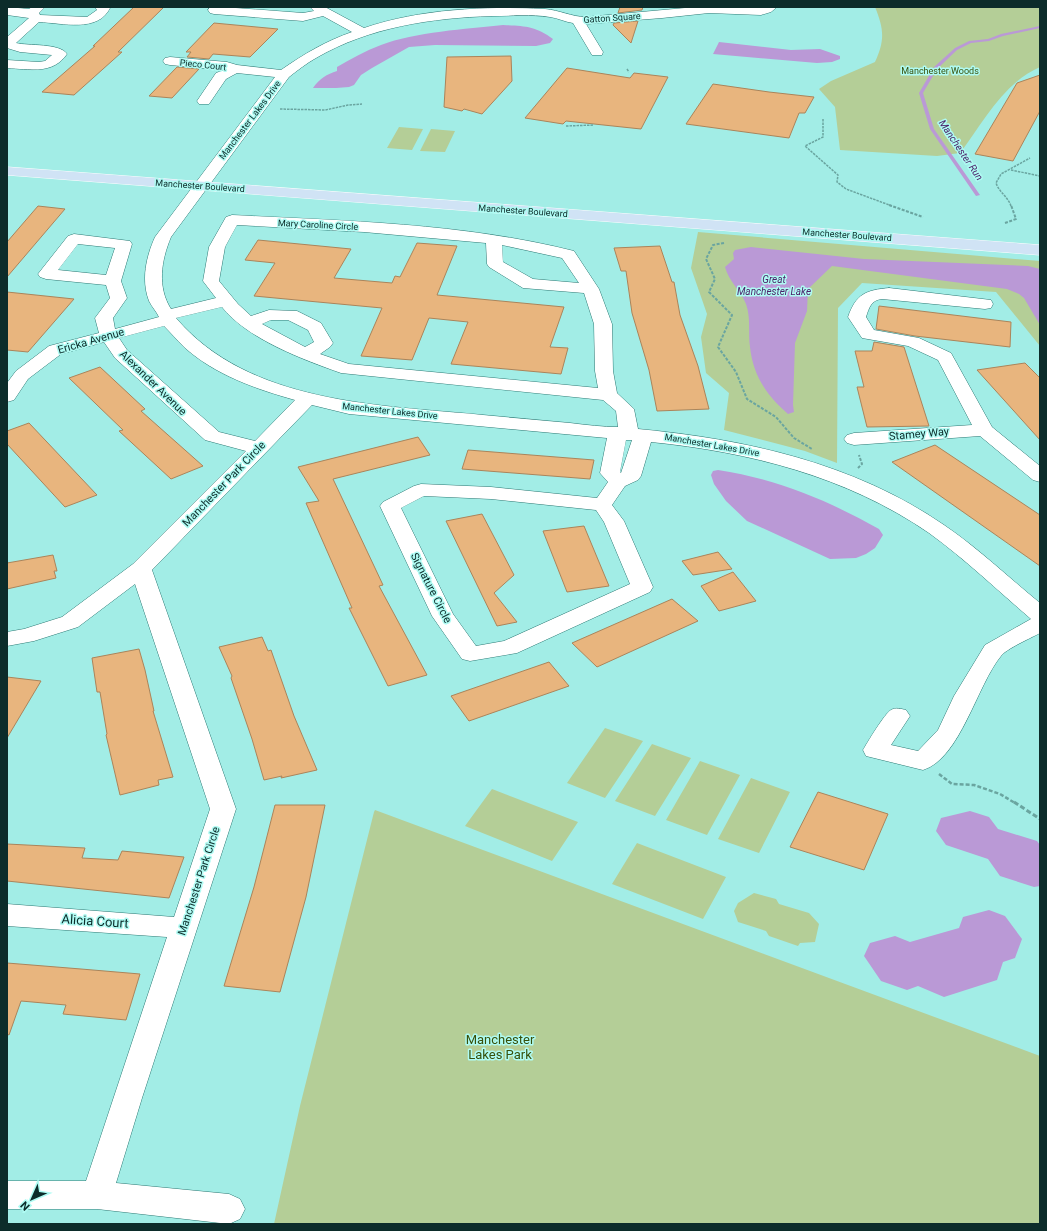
<svg xmlns="http://www.w3.org/2000/svg" width="1047" height="1231" viewBox="0 0 1047 1231" font-family="Roboto,sans-serif">
  <rect width="100%" height="100%" fill="#a2ede6"/>
  <!-- green -->
  <path fill="#b4ce97" d="M875,7H1040V67C1003,83 983,123 960,153L937,156L840,150L835,107L819,89L831,81L875,62C885,40 884,29 875,7Z
    M399,127L423,129L412,150L387,148Z
    M431,129L455,131L445,152L420,151Z
    M698,232L1040,261V346L996,292L862,283L838,308L837,463L805,451L724,430L729,393L706,373L701,337L707,314L691,268Z
    M605,728L643,741L605,798L567,783Z
    M652,744L691,758L655,816L615,801Z
    M700,761L740,775L707,835L666,820Z
    M751,778L790,792L759,853L718,839Z
    M492,789L578,822L552,861L465,826Z
    M375,810L1040,1056V1224H274L300,1106L374,812Z
    M637,843L726,877L703,919L612,884Z
    M754,893L776,899L779,904L809,913L819,924L815,942L800,943L798,946L769,936L766,931L738,922L734,911L738,903Z"/>
  <!-- water -->
  <path fill="#ba99d6" d="M503,25C524,26 536,26 553,39L550,43L536,46L435,45L409,47L372,68L361,75L354,85L349,87L336,88H313C319,79 327,74 337,71V67C351,59 365,51 381,45C415,32 466,29 503,25Z
    M719,42L791,50L820,49L840,56V59L832,62L817,63L713,54Z
    M751,247L864,259L1028,266L1040,269V325L1024,298L1019,294L1007,289L832,266L808,289L807,311L795,343L793,405L794,412L788,414C766,395 753,375 750,347C748,332 751,318 746,304C741,291 729,282 725,267L734,259L733,253L735,250Z
    M718,470C777,479 827,500 879,529L883,535L875,548L866,554L856,558L830,559L747,521L726,501L714,484L711,475L713,471Z
    M970,811L989,817L998,829L1037,841L1040,845V886L1034,887L1000,876L988,859L946,845L936,831L941,818Z
    M989,910L1005,916L1022,939L1015,958L1003,962L997,980L944,997L918,986L907,990L881,981L864,956L870,943L895,936L910,942L959,928L963,917Z"/>
  <g fill="none" stroke-linecap="round" stroke-linejoin="round">
    <!-- stream -->
    <path fill="#ba99d6" fill-rule="evenodd" d="M1040,26V28L1003,36L989,41L971,43L957,50L937,69L923,93L934,129L980,195L976,196L930,129L919,93L934,67L955,48L969,41L988,39L1001,34Z"/>
  </g>
  <!-- building -->
  <path fill="#e8b57e" stroke="#ab845a" d="M134,7H164L118,52H122L74,95L42,92L95,46H93Z
    M620,7H643L642,10L618,13Z
    M638,21L631,43L613,25L614,23Z
    M214,23L278,29L250,57L213,54L209,59L187,57L191,52H186Z
    M511,56L512,81L482,114L464,109L462,111L444,107L447,57Z
    M177,67L199,69L172,98L149,96Z
    M567,68L630,78L634,73L668,77L641,129L566,121L563,124L525,118Z
    M1040,75V111L1013,161L975,154L1017,83Z
    M713,84L769,92L814,97L805,113H799L789,138L686,124Z
    M38,206L65,209L7,277V242Z
    M258,240L351,249L334,278L392,283L395,276L400,277L417,243L457,246L437,295L564,307L550,347L568,348L561,374L451,364L468,322L429,318L412,360L361,356L382,308L254,296L275,263L245,260Z
    M660,246L672,282H674L680,315L698,366L709,409L657,411L649,370L632,313L626,271H621L614,248Z
    M7,292L74,299L28,352L7,350Z
    M879,306L1011,322L1010,347L915,336L876,329Z
    M874,342L904,347L929,426L867,427L857,387H864L855,351H872Z
    M1025,363L1040,378V440L977,370Z
    M100,367L145,409L141,411L203,466L171,479L119,431L123,430L69,378Z
    M29,423L97,495L65,507L7,444V431Z
    M418,437L430,455L333,479L383,585L379,586L427,675L388,686L349,608H352L306,503L319,501L298,467Z
    M935,445L1040,515V566L892,462Z
    M468,450L594,460L590,479L462,469Z
    M482,514L514,575L494,593L517,622L497,626L446,521Z
    M584,526L609,586L567,592L543,531Z
    M718,552L732,569L693,575L682,561Z
    M53,555L57,571H54L56,578L7,589V563Z
    M733,572L756,601L719,611L701,586Z
    M672,599L698,621L597,667L572,643Z
    M262,637L268,651L271,650L294,716L317,770L281,778L282,776L264,780L252,739L231,678L232,676L219,647Z
    M139,649L145,670L154,711H153L173,777L158,780L159,785L120,795L106,735L107,734L100,692H97L92,658Z
    M549,662L569,686L469,721L451,696Z
    M7,677L41,681L7,738Z
    M818,792L888,814L864,870L790,847Z
    M275,805H325L306,897L280,992L224,986L254,887Z
    M7,844L85,848L82,858L118,860L122,851L184,857L169,898L7,881Z
    M7,963L81,969L140,974L126,1020L63,1014L66,1005L21,1001L9,1035L7,1034Z"/>
  <g fill="none" stroke-linecap="round" stroke-linejoin="round">
    <defs>
      <path id="street" d="M7,7L29,9L32,7H45L39,13L40,15L87,17L97,10L95,7L110,8C98,33 62,23 39,22L16,43C28,46 60,43 67,54C53,75 29,69 7,68V60L39,62L45,61L52,55L20,52L7,48V37L29,18L7,15Z
        M210,7H222L303,13L314,11L310,7H325L364,28C420,9 485,6 545,9C559,10 572,17 586,17L696,7H777L771,12L761,15L709,13L662,18L586,24L603,52L602,55H592L573,23C565,22 558,18 550,17C531,14 511,16 492,16C432,18 369,27 316,58C307,63 298,70 289,77L171,237C161,261 157,287 171,309L216,298L203,281L209,247L226,217L232,215C345,221 463,223 574,251L599,289L612,324L613,371L617,393L634,409L638,429C745,439 854,463 944,525C978,548 1008,577 1040,603V633C1031,638 1006,649 1001,656C977,685 960,759 923,770L866,756L863,750C867,743 885,713 891,710C896,707 901,709 906,710L910,716L891,745L918,751L938,730L954,696L985,645L1031,619C997,590 965,559 929,533C846,476 749,452 651,442L641,476L638,480L625,486L612,505L624,521L653,587L650,592L517,653L470,661L462,659L432,616L380,506L383,502L414,486L421,484L491,487L597,498L608,482L600,473L607,438L349,414L312,405L152,570L236,809L142,1098L116,1183L229,1194L240,1199L245,1209L240,1219L229,1224L97,1209H7V1181H86L167,937L7,926V904L174,917L210,809L135,584L78,627L34,641L7,646V632L24,629L62,617L133,564L246,451L205,440L115,358L104,342L61,354L28,379L14,400L7,402V383L16,371L49,346L99,333L95,318L110,298L106,285L46,279L40,277L38,274L68,236L74,234L130,241L132,244L121,281L127,298L113,318L115,329L159,317C156,311 152,307 149,301C141,280 146,257 155,237L275,77L237,73L226,79L209,104H199L197,101L216,73L224,70L170,65L165,64L163,61L165,58L170,57L227,62L237,65L281,70C304,54 326,41 352,32L323,16L303,21L214,14L210,13L208,10ZM237,225L364,232L486,243L487,264L489,267L523,288L584,293L594,324L595,371L598,388L349,364L320,354L330,347L333,343L321,323L297,311L269,310L251,316L238,304L219,281L225,247ZM78,244L115,248L106,275L58,270ZM502,245L562,258L579,283L533,279L503,262ZM222,307C247,339 304,360 341,373L603,400L616,411L618,427C603,427 586,425 570,423C541,420 512,418 483,415C379,405 249,404 176,318ZM271,320H288L308,330L314,342L305,347L262,324ZM164,326C171,333 177,340 184,347C215,375 256,389 295,400L255,441L219,432L127,350L119,338ZM626,440H632L621,473L620,472ZM424,496L491,499L596,510L604,522L630,584L504,641L476,646L453,614L401,508Z
        M889,288L991,300L993,304L991,308L985,309L882,299C871,300 869,308 866,317L874,330L919,338L951,353L992,427L1040,466V482L1033,480L980,436L854,445L847,443L844,439L847,435L854,433L972,425L938,360L908,346L862,338L848,317C856,294 866,290 889,288Z"/>
      <path id="primary" d="M7,167L1040,245V255L7,175Z"/>
    </defs>
    <!-- street casing -->
    <use href="#street" stroke="#2d7a75" stroke-width="1"/>
    <!-- primary casing -->
    <use href="#primary" stroke="#fff" stroke-width="1"/>
    <!-- path-far3 -->
    <path stroke="#6aa5a0" stroke-width="1.5" stroke-dasharray="2.5 1" stroke-linecap="butt" d="M627,69L629,72
      M280,109L325,110L348,105L362,104
      M823,119V137L805,146L838,175L837,182L846,189L892,206
      M566,126L594,125
      M1011,170L1040,176
      M1011,206C1008,197 999,192 996,183L1001,174L1030,158"/>
    <!-- path-far2 -->
    <path stroke="#6aa5a0" stroke-width="2" stroke-dasharray="3 1.5" stroke-linecap="butt" d="M889,205L923,217
      M1005,223L1016,219L1011,205
      M724,243L713,245L706,259L715,279L709,292L732,315L718,347L736,372L747,399L776,417L794,438L812,449
      M858,468L862,464L859,455"/>
    <!-- path-far1 -->
    <path stroke="#6aa5a0" stroke-width="2.5" stroke-dasharray="4 2" stroke-linecap="butt" d="M939,774L952,784L974,785L1000,794L1015,803"/>
    <!-- path -->
    <path stroke="#6aa5a0" stroke-width="3" stroke-dasharray="5 2.5" stroke-linecap="butt" d="M1014,802L1040,819"/>
    <!-- street -->
    <use href="#street" fill="#fff" fill-rule="evenodd"/>
    <!-- primary -->
    <use href="#primary" fill="#d0e3f5" fill-rule="evenodd"/>
  </g>
  <g text-anchor="middle" dominant-baseline="central" stroke-width="3" stroke-linejoin="round" paint-order="stroke">
    <!-- far-street labels -->
    <g font-size="9" fill="#0c2c2a" stroke="#affbf3">
      <text transform="translate(612 18) rotate(-4)">Gatton Square</text>
      <text transform="translate(203 65) rotate(6)">Pieco Court</text>
      <text transform="translate(250 120) rotate(-53)">Manchester Lakes Drive</text>
      <text transform="translate(200 186) rotate(4)">Manchester Boulevard</text>
      <text transform="translate(523 211) rotate(4)">Manchester Boulevard</text>
      <text transform="translate(318 225) rotate(3)">Mary Caroline Circle</text>
      <text transform="translate(847 235) rotate(4)">Manchester Boulevard</text>
      <text transform="translate(390 411) rotate(6)">Manchester Lakes Drive</text>
      <text transform="translate(712 445) rotate(10)">Manchester Lakes Drive</text>
    </g>
    <!-- far-park labels -->
    <g font-size="9" fill="#37500a" stroke="#affbf3">
      <text x="940" y="71">Manchester Woods</text>
    </g>
    <!-- far-water labels -->
    <g font-size="10" font-style="italic" fill="#4b2168" stroke="#affbf3">
      <text transform="translate(961 150) rotate(56)">Manchester Run</text>
      <text x="774" y="279">Great<tspan x="774" dy="12">Manchester Lake</tspan></text>
    </g>
    <!-- street labels -->
    <g font-size="11" fill="#0c2c2a" stroke="#affbf3">
      <text transform="translate(91 341) rotate(-16)">Ericka Avenue</text>
      <text transform="translate(153 383) rotate(44)">Alexander Avenue</text>
      <text transform="translate(919 434) rotate(-5)">Stamey Way</text>
      <text transform="translate(224 484) rotate(-46)">Manchester Park Circle</text>
      <text transform="translate(431 588) rotate(63)">Signature Circle</text>
      <text transform="translate(199 881) rotate(-72)">Manchester Park Circle</text>
    </g>
    <!-- near-street labels -->
    <g font-size="13" fill="#0c2c2a" stroke="#affbf3">
      <text transform="translate(95 921) rotate(4)">Alicia Court</text>
    </g>
    <!-- near-park labels -->
    <g font-size="13" fill="#37500a" stroke="#affbf3">
      <text x="500" y="1039">Manchester<tspan x="500" dy="15">Lakes Park</tspan></text>
    </g>
  </g>
  <!-- border -->
  <rect width="1047" height="1231" fill="none" stroke="#0c2c2a" stroke-width="16"/>
  <!-- north arrow -->
  <g transform="translate(32 1199) rotate(225)" stroke="#affbf3" stroke-width="3" paint-order="stroke">
  <path d="M0-3L7 15L0 10L-7 15Z" fill="#0c2c2a"/>
  <text y="-6" font-size="11" font-weight="bold" text-anchor="middle" fill="#0c2c2a">N</text>
  </g>
</svg>
